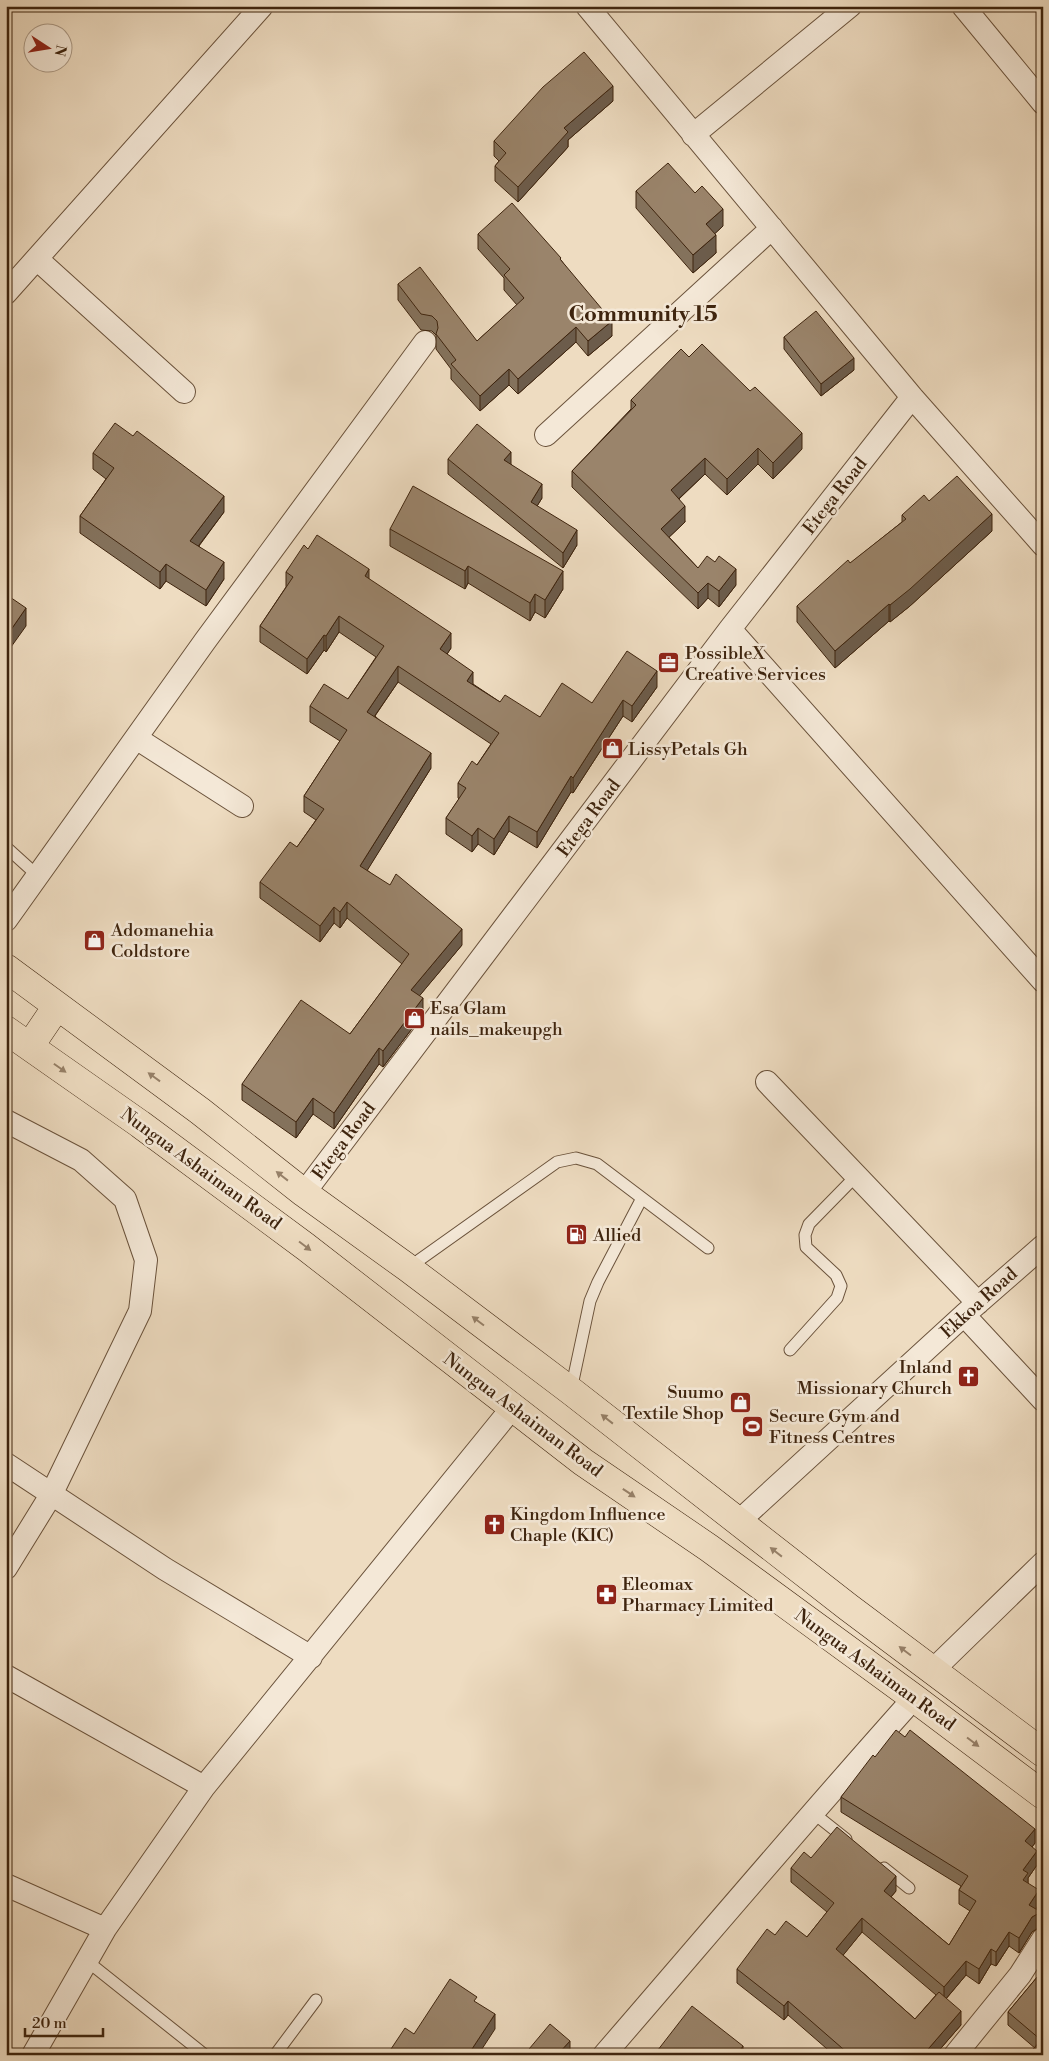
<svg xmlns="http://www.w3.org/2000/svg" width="1049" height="2061" viewBox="0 0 1049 2061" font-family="'Libre Bodoni',serif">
  <rect width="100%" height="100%" fill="#eedcc1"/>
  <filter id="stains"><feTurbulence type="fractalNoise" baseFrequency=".004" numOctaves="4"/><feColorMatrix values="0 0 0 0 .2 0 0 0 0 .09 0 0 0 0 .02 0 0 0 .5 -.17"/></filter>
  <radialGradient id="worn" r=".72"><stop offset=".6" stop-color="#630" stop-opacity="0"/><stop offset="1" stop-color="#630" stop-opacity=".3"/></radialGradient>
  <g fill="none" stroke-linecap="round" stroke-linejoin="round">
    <defs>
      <path id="lane" d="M6,847L38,876
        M408,1268L557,1162L576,1158L597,1164L708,1248
        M790,1350L837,1298L841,1286L836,1275L806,1247L805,1235L809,1224L856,1176
        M571,1390L590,1301L598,1282L642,1198
        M812,1812L846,1839
        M884,1868L909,1888
        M87,1961L205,2055
        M275,2055L316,2000"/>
      <path id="street" d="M587,6L912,397L1043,545
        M963,6L1043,103
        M693,135L850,6
        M37,259L184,392
        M6,293L262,6
        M546,435L772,228
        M730,629L1043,981
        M136,738L242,806
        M6,920L205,641L425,342
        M767,1082L978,1303
        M6,1121L81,1160L125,1199L146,1260L140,1311L51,1495L6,1568
        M304,1193L730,629L912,397
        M964,1315L1043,1400
        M6,1464L165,1569L311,1657
        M738,1522L964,1315L1043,1246
        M932,1671L1043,1563
        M6,1676L204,1787
        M6,1885L105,1929
        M33,2055L105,1929L204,1787L512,1408
        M604,2055C707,1936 809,1815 914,1698
        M955,2055L1020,1975L1043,1939"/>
      <path id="primary" d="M6,968L200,1111L304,1193L408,1268L571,1391L848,1607L1043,1753
        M6,1030L140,1124L306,1247L583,1462L709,1548L914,1698L1043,1795
        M30,1046L57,1006"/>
    </defs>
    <!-- lane casing -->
    <use href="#lane" stroke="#6a523b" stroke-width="13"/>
    <!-- street casing -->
    <use href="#street" stroke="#6a523b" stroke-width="24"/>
    <!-- primary casing -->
    <use href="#primary" stroke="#3e240e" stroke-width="29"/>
    <!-- lane -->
    <use href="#lane" stroke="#f4e8d7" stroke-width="11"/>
    <!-- street -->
    <use href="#street" stroke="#f4e8d7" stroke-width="22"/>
    <!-- primary -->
    <use href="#primary" stroke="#eedcc1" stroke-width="28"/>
  </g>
  <!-- wall -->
  <path fill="#84725c" stroke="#3e240e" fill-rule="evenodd" d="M613,101L568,140V147L518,202L495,181V166L499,161L494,156V141Z
    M636,191L723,226L714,234L716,253L693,273L636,208Z
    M478,234L561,260L612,336L588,356L576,342L518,394L509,385L480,411L451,379V369L436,349V335L432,331L421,330L398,300V284L477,341L517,305L504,290V278L478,249Z
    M784,337L854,370L821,396L784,349Z
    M689,357L802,449L773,479L758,464L727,495L705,474L679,499L685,522L669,537L698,568L736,585L719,607L708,598L698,609L572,487V471L631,409V400Z
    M93,453L224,512L199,546L224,579L206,606L166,581L160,589L80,533V516L106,479L93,469Z
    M448,459L511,464L542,498L537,506L577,545L563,568L448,474Z
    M929,501L992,531L910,606L890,622L889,621L835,668L797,622V606L902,522V515Z
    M390,529L563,589L545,618L535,612L530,621L468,583L465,589L390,546Z
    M308,549L369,579L451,648L447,654L473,684L500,702L540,717L592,703L657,687L632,722L623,716L573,793L571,792L537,848L509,831L494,855L478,844L472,852L446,834V818L459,799L458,798V783L477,765L491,744L398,682L375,716L431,768L367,870L462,945L419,996L423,1014L383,1067L379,1064L334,1129L313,1114L296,1138L242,1100V1084L350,1034L402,964L347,918L340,928L334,923L320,942L260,898V882L297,847L316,820L304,812V796L340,741L310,722V706L348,699L376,657L339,632L326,652L324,650L307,674L260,642V626L286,587V572Z
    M875,1757L1035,1843L1032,1847L1037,1865L1028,1878V1883L1039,1904L1036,1909L1041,1926L1032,1932L1019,1953L1009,1946L996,1966L991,1964L979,1984L966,1975L946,1999L961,2025L935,2055H834L788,2015L784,2020L737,1983V1969L775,1935L807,1937L827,1912L791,1882V1868L811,1858L896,1891L891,1897L949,1945L970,1911L959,1904V1890L961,1886L841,1812V1797ZM862,1932L936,1995L915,2019L843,1955Z
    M1043,1951V1968L1041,1967V1954Z
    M1043,1970V2055L1008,2025V2012Z"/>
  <!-- shaded-wall -->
  <path fill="#6c5c4b" stroke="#3e240e" d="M613,86V101L568,140V147L518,202V187L564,128Z
    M723,209V226L706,242V224Z
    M716,235V253L693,273V255Z
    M612,321V336L588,356V341Z
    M576,327V342L518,394V379Z
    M854,358V370L821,396V384Z
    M509,369V385L480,411V396Z
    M802,433V449L773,479V463Z
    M758,448V464L727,495V479Z
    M511,452V466L504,460Z
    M705,458V474L671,506V490Z
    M542,484V498L531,516V502Z
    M224,496V512L190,557V541Z
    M685,506V522L661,545V529Z
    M992,514V531L910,606L890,622V605Z
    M577,530V545L563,568V553Z
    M224,562V579L206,606V590Z
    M166,564V581L160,589V572Z
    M468,566V583L465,589V571Z
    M369,569V585L365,576Z
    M736,569V585L719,607V591Z
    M563,571V589L545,618V600Z
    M708,583V598L698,609V593Z
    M535,594V612L530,621V603Z
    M889,604V621L835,668V651Z
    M26,608V626L6,654V637Z
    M339,616V632L326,652V636Z
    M451,633V648L440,665V649Z
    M324,635V650L307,674V659Z
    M398,666V682L367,727V712Z
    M657,671V687L632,722V706Z
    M473,672V688L467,681Z
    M623,700V716L573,793V778Z
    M431,753V768L360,882V866Z
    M571,776V792L537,848V832Z
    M509,816V831L494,855V839Z
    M478,828V844L472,852V836Z
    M347,902V918L340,928V912Z
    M334,907V923L320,942V926Z
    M462,929V945L411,1006V990Z
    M423,998V1014L383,1067V1051Z
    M379,1048V1064L334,1129V1113Z
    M313,1098V1114L296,1138V1122Z
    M1035,1829V1843L1025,1856V1841Z
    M1037,1851V1865L1028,1878V1888L1023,1894V1870Z
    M896,1876V1891L884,1905V1891Z
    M1039,1890V1904L1029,1920V1905Z
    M1041,1912V1926L1032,1932L1019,1953V1938L1032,1917Z
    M862,1918V1932L836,1964V1949Z
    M1009,1932V1946L996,1966V1952Z
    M991,1949V1964L979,1984V1969Z
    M966,1961V1975L944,2001V1987Z
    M788,2001V2015L784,2020V2006Z
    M961,2011V2025L935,2055H923Z
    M495,2014V2029L478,2055H468Z
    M570,2041V2049L565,2055H557Z
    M743,2046V2055H737Z"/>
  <!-- building -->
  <path fill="#9a846b" stroke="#3e240e" d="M584,52L613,86L564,128L568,132L518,187L495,166L506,153L494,141L543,87Z
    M668,163L695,193L702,186L723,209L706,224L716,235L693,255L636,191Z
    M512,203L561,258L560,259L612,321L588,341L576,327L518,379L509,369L480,396L451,364L456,360L436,334L438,328L437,321L432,316L421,314L398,284L420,267L477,341L524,298L504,275L510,269L478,234Z
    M816,311L854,358L821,384L784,337Z
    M702,344L750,391L755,387L802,433L773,463L758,448L727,479L705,458L671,490L685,506L661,529L698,568L707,556L715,562L719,556L736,569L719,591L708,583L698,593L572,471L636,405L631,400L681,349L689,357Z
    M115,423L133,436L137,431L224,496L190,541L224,562L206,590L166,564L160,572L80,516L114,468L93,453Z
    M477,424L511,452L504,460L542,484L531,502L577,530L563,553L448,459Z
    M957,476L992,514L910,589L890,605L889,604L835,651L797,606L848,560L850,563L906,519L902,515L924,495L929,501Z
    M413,486L563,571L545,600L535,594L530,603L468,566L465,571L390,529Z
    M317,535L369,569L365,576L451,633L440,649L473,672L467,681L500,702L505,695L540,717L562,683L592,703L627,651L657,671L632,706L623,700L573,778L571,776L537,832L509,816L494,839L478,828L472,836L446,818L466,788L458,783L472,761L477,765L499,733L398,666L367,712L431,753L360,866L390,885L396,874L462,929L411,990L423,998L383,1051L379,1048L334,1113L313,1098L296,1122L242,1084L301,1000L350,1034L409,954L347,902L340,912L334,907L320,926L260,882L290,842L297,847L324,809L304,796L347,730L310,706L324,684L348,699L384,646L339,616L326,636L324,635L307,659L260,626L293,577L286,572L304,545L308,549Z
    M7,595L26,608L6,637V596Z
    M896,1730L905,1737L910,1730L1035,1829L1025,1841L1037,1851L1023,1870L1028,1873L1023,1880L1039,1890L1029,1905L1041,1912L1032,1917L1019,1938L1009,1932L996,1952L991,1949L979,1969L966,1961L944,1987L862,1918L836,1949L915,2019L939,1992L961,2011L923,2055H850L788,2001L784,2006L737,1969L767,1929L775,1935L786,1921L807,1937L834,1903L791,1868L804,1852L811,1858L837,1827L896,1876L884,1891L949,1945L976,1901L959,1890L968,1876L841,1797L873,1755L875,1757Z
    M1043,1970V2055H1028L1041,2040L1008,2012Z
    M450,1979L477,1997L474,2001L495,2014L468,2055H387L405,2028L414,2034Z
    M692,2006L743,2046L737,2055H654Z
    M550,2024L570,2041L557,2055H524Z"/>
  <!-- one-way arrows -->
  <defs><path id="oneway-solid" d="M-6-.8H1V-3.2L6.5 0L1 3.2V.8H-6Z" transform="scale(1.25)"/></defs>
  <g fill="#968068">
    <use href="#oneway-solid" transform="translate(60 1068) rotate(35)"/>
    <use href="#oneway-solid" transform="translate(154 1077) rotate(-144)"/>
    <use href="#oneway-solid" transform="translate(282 1176) rotate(-142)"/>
    <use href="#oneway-solid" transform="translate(305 1246) rotate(37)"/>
    <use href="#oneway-solid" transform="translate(478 1321) rotate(-143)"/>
    <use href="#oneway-solid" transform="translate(607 1419) rotate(-142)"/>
    <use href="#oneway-solid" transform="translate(629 1493) rotate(34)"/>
    <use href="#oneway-solid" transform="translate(776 1552) rotate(-142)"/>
    <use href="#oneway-solid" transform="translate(905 1651) rotate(-143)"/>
    <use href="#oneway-solid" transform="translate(973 1742) rotate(37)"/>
  </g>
  <!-- icons -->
  <defs>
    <symbol id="office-square" viewBox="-11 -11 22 22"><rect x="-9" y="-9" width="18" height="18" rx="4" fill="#8f2418" stroke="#f4e8d7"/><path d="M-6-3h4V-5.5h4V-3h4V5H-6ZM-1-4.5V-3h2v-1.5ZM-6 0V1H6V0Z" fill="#fff"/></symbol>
    <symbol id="shop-square" viewBox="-11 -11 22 22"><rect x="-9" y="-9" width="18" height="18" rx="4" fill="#8f2418" stroke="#f4e8d7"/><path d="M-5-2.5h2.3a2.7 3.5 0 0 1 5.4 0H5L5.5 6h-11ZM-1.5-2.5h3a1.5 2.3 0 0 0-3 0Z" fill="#fff"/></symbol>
    <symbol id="fuel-square" viewBox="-11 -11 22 22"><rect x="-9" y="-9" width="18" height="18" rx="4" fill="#8f2418" stroke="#f4e8d7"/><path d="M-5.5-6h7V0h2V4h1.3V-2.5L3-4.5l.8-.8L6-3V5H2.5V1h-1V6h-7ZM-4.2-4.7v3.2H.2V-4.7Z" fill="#fff"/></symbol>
    <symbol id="church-square" viewBox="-11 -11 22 22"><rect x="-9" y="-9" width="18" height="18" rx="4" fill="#8f2418" stroke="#f4e8d7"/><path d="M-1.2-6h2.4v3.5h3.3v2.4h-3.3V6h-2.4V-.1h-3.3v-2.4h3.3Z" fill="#fff"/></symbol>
    <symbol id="stadium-square" viewBox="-11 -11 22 22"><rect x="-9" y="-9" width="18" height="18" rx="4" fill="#8f2418" stroke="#f4e8d7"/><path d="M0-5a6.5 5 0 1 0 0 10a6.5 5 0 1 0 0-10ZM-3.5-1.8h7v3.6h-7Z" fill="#fff"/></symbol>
    <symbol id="pharmacy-square" viewBox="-11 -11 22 22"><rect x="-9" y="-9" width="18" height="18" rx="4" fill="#8f2418" stroke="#f4e8d7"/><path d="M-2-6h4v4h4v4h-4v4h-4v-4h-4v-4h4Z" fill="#fff"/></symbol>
  </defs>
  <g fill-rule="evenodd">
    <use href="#office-square" x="656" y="650" width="25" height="25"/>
    <use href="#shop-square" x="600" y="736" width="25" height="25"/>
    <use href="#shop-square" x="82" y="928" width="25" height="25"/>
    <use href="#shop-square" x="402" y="1006" width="25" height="25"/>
    <use href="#fuel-square" x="564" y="1222" width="25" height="25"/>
    <use href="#church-square" x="956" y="1364" width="25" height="25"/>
    <use href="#shop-square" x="728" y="1390" width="25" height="25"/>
    <use href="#stadium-square" x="740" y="1414" width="25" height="25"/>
    <use href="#church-square" x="482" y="1512" width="25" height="25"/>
    <use href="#pharmacy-square" x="594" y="1582" width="25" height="25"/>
  </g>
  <g text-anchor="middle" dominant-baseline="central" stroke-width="5" stroke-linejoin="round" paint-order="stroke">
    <!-- street labels -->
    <g font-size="18" fill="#3e240e" stroke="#f4e8d7">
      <text transform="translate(835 496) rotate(-52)">Etega Road</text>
      <text transform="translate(589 818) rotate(-53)">Etega Road</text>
      <text transform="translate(344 1141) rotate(-53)">Etega Road</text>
      <text transform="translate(201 1169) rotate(36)">Nungua Ashaiman Road</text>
      <text transform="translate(979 1303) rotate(-42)">Ekkoa Road</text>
      <text transform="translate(523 1415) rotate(37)">Nungua Ashaiman Road</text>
      <text transform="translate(875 1670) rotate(36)">Nungua Ashaiman Road</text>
    </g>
    <!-- poi labels -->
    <g font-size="18" fill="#3e240e" stroke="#f4e8d7" text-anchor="start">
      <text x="685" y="653">PossibleX<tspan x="685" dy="21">Creative Services</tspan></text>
      <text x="628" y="749">LissyPetals Gh</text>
      <text x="111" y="930">Adomanehia<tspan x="111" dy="21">Coldstore</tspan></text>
      <text x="430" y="1008">Esa Glam<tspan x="430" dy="21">nails_makeupgh</tspan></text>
      <text x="593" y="1235">Allied</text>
      <text x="952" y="1367" text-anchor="end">Inland<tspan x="952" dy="21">Missionary Church</tspan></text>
      <text x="724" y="1392" text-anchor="end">Suumo<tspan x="724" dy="21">Textile Shop</tspan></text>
      <text x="769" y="1416">Secure Gym and<tspan x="769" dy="21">Fitness Centres</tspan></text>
      <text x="510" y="1514">Kingdom Influence<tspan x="510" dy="21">Chaple (KIC)</tspan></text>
      <text x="622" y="1584">Eleomax<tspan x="622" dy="21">Pharmacy Limited</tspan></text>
    </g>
    <!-- district labels -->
    <g font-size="22" font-weight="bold" fill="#3e240e" stroke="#f4e8d7">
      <text x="643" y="314">Community 15</text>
    </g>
  </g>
  <!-- margin -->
  <rect width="1049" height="2061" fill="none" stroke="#eedcc1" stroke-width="25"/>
  <rect x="8" y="8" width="1034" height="2046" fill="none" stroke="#3e240e" stroke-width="2.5"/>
  <rect x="12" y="12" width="1024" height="2036" fill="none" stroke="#3e240e"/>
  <!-- north arrow -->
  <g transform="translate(48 48) rotate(102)"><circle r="24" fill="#f4e8d7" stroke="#ab9a87"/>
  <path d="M0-4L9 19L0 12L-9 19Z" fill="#8f2418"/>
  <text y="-8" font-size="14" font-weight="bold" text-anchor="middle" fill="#3e240e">N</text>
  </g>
  <!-- scale -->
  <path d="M25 2028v8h78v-8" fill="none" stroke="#3e240e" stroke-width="2.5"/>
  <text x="32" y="2028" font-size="15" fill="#3e240e" stroke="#f4e8d7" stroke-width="4" paint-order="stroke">20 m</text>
  <rect width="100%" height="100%" filter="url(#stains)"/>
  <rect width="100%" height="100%" fill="url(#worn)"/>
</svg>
